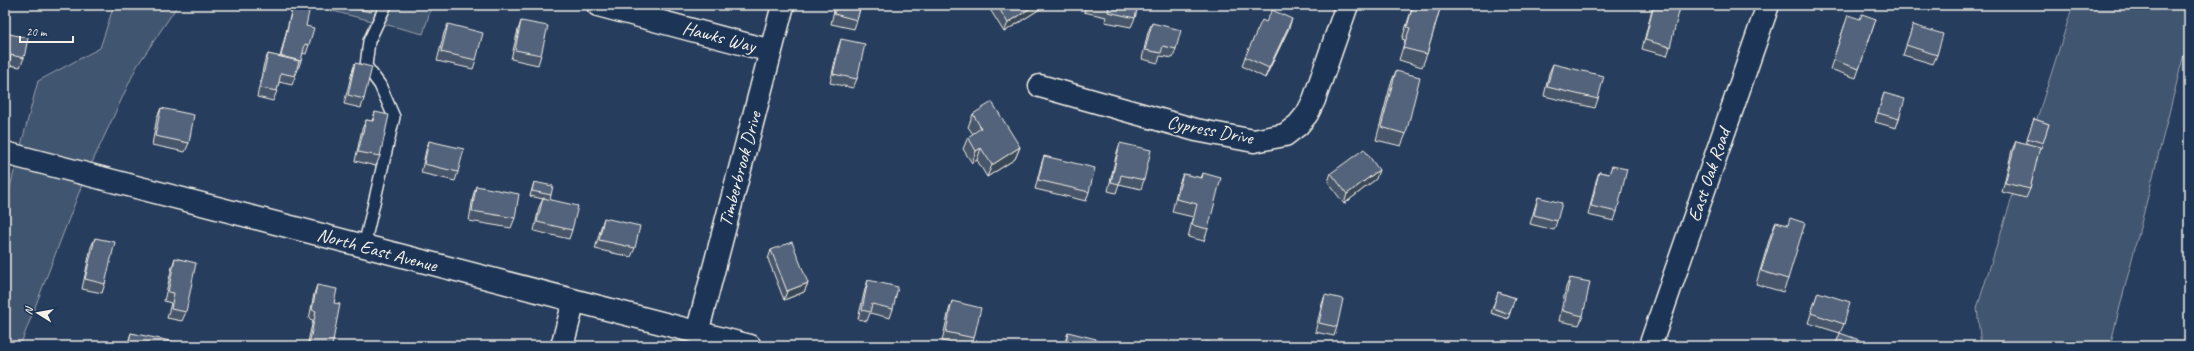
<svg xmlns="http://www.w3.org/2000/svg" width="2194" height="351" viewBox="0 0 2194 351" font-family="Caveat,sans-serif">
  <rect width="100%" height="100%" fill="#263d5d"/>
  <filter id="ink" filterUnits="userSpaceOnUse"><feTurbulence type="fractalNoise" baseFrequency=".025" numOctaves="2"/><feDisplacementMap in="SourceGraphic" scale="8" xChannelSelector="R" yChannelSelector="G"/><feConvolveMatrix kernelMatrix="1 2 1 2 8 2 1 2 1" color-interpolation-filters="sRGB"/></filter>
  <g filter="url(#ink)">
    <!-- green -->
    <path fill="#40546f" stroke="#9aa2ac" d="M114,5H178L137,66L83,182L20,346H5V206L38,81L100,48Z
      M309,5H432L423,34Z
      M2073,5H2189V56L2184,54L2110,346H1981L1977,308Z"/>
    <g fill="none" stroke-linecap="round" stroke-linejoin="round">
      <defs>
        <path id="lane" d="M364,246L394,117L380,85L366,66L369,41L386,5"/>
        <path id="street" d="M598,5L771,51
          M1040,86L1196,130L1254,141L1285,135L1298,125L1307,114L1314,100L1347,5
          M5,153L750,346
          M697,333L783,5
          M562,346L574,301"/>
        <path id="secondary" d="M1650,346L1768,5"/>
      </defs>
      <!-- lane casing -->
      <use href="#lane" stroke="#f4f1e8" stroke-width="14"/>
      <!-- street casing -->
      <use href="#street" stroke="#f4f1e8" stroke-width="25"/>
      <!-- secondary casing -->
      <use href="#secondary" stroke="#f4f1e8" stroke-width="25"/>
      <!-- lane -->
      <use href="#lane" stroke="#1d3557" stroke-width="11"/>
      <!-- street -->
      <use href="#street" stroke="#1d3557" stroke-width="22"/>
      <!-- secondary -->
      <use href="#secondary" stroke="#1d3557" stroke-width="22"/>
    </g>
    <!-- wall -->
    <path fill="#47566a" stroke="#f4f1e8" d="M293,5L306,26L309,45L306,54L302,53L301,61L292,85L279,82L277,91L273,101L257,97L264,63L268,54L280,57L291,12Z
      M349,5H374L371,12L348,7Z
      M835,5H861L857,20L854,29L831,24Z
      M994,5H1044L1043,7L1004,32L991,11Z
      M1086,5H1138L1135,18L1131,27L1105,22L1106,17L1084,12Z
      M1413,5H1441L1427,54L1422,67L1399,60L1405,40L1402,39Z
      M1653,5H1673L1670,47L1667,56L1642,49Z
      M1876,19L1856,78L1830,69L1845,24Z
      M521,21L541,55L538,65L511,59L518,30Z
      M1266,22L1289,28L1265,78L1242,66L1245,57Z
      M1152,23L1176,49L1173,58L1160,56L1158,63L1142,59L1148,32Z
      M448,24L476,60L473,69L437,61L444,33Z
      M1913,25L1937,55L1933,64L1903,55Z
      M5,33L24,58L20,67L9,65L5,80Z
      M841,39L857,79L853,88L830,83L838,48Z
      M355,63L364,99L361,108L344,104L352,72Z
      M1553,64L1598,99L1595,108L1544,96L1549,73Z
      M1396,71L1406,134L1401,146L1376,140L1391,83Z
      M1884,93L1899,119L1896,128L1875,122Z
      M161,108L189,143L185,152L152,145L157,117Z
      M375,112L380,156L376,166L355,161L362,129L366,120L372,121Z
      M973,114L1020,147L1015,159L987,177L977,160L972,163L963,149L968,137L973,134L968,127Z
      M2034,119L2049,124L2041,148H2039L2030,189L2026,198L2002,192L2012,150L2016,141L2030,145L2026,143Z
      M429,141L458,172L455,181L421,173L426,150Z
      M1120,143L1144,180L1141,189L1119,184L1116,193L1108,191L1117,152Z
      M1044,156L1089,192L1086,201L1035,189L1041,165Z
      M1612,166L1617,212L1614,221L1588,215L1596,181L1599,172L1609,174Z
      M1203,173L1208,229L1204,241L1188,237L1193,217L1172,212L1178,186L1183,174L1201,178Z
      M1331,173L1376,179L1344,204L1328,182Z
      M534,182L551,195L550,200L572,230L569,239L534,231L539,207L543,199L530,196Z
      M476,186L515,218L511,228L469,221L473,196Z
      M1538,197L1557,221L1554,230L1530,224L1535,207Z
      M604,218L635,248L631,257L595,249L601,227Z
      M1776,222L1788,279L1783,292L1756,284L1771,234Z
      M95,238L105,284L102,293L82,289L91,247Z
      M771,250L808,283L804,292L784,300L768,259Z
      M175,258L186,312L182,321L167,318L171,303L164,301L172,267Z
      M1570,278L1583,316L1579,325L1559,321L1566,287Z
      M868,280L893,309L890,318L870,313L867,321L858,319L865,289Z
      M317,285L334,303L332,346H307L313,320L309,319L314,294Z
      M1498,292L1515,298L1508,319L1491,313Z
      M1818,292L1844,324L1840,333L1808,323Z
      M1325,295L1337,327L1334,336L1315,332L1322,304Z
      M952,301L974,338L971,346H965L942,341L949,310Z
      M1068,332L1094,346H1064Z
      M131,333L184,346H127Z"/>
    <!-- shaded-wall -->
    <path fill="#394656" stroke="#f4f1e8" d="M1035,5H1044L1043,7L1004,32L1008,23Z
      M1292,19L1289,28L1265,78L1269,68Z
      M1020,147L1015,159L987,177L992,165Z
      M981,148L977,160L972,163L976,151Z
      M1379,170L1376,179L1344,204L1347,194Z
      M808,283L804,292L784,300L787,291Z"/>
    <!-- building -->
    <path fill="#52647b" stroke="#f4f1e8" d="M293,5H302L310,7L306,26L314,28L309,45L305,44L301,61L281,56Z
      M836,5H861L857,20L834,14Z
      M997,5H1035L1008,23Z
      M1098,5H1138L1135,18L1108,12L1109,7Z
      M1413,5H1441L1427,54L1403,48L1410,28L1407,27Z
      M1654,5H1673L1672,6L1680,8L1670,47L1645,40Z
      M1272,10L1292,19L1269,68L1245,57L1262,20L1266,22Z
      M1862,14L1876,19L1859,69L1833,60L1848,15L1860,19Z
      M521,21L548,26L541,55L515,50Z
      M1152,23L1181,30L1176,49L1163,46L1161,53L1145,50Z
      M448,24L483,33L476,60L441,52Z
      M1913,25L1943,34L1937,55L1906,45Z
      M5,33L28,38L24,58L11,55L7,75H5Z
      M841,39L865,44L857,79L833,74Z
      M268,54L299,61L295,76L281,73L277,91L260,88Z
      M355,63L372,67L364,99L348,95Z
      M1553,64L1604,76L1598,99L1547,87Z
      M1396,71L1420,77L1406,134L1381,127Z
      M1884,93L1905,99L1899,119L1878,113Z
      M992,102L1020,147L992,165L981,148L976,151L968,137L981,128L973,114Z
      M161,108L194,115L189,143L155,136Z
      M375,112L389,115L380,156L358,152L366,120L373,121Z
      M2034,119L2049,124L2043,143L2027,138Z
      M429,141L464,149L458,172L424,164Z
      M2016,141L2040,147L2030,189L2005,183Z
      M1120,143L1151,150L1144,180L1121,175L1119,184L1111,182Z
      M1364,149L1379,170L1347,194L1331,173Z
      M1044,156L1095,168L1089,192L1038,180Z
      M1612,166L1627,169L1617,212L1591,206L1599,172L1609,174Z
      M1203,173L1221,178L1208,229L1192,225L1197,204L1176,199L1183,174L1202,178Z
      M534,182L553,186L551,195L532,191Z
      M476,186L519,194L515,218L472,211Z
      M1538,197L1562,203L1557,221L1534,215Z
      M543,198L578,206L572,230L537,222Z
      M604,218L640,226L635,248L599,240Z
      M1790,218L1805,223L1788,279L1761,271L1776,222L1788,225Z
      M95,238L115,242L105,284L85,279Z
      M792,242L808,283L787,291L771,250Z
      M175,258L196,263L186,312L171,309L174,293L168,292Z
      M1570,278L1590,282L1583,316L1563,311Z
      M868,280L898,287L893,309L872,304L870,312L862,310Z
      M317,285L337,289L334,303L340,304L332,346H312L309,345L316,311L312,310Z
      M1498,292L1515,298L1509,314L1493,308Z
      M1818,292L1850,302L1844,324L1811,313Z
      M1325,295L1343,299L1337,327L1319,323Z
      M952,301L981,308L974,338L946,332Z
      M1068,332L1096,339L1094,346H1065Z
      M131,333L185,344L184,346H128Z
      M1840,333L1873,345V346H1835Z
      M1206,342L1223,346H1205Z"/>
  </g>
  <g text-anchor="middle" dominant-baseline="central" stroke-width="4" stroke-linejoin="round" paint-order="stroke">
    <!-- street labels -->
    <g font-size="19" fill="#f4f1e8" stroke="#1d3557">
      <text transform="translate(719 37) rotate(15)">Hawks Way</text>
      <text transform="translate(1210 130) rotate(11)">Cypress Drive</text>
      <text transform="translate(740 169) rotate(-75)">Timberbrook Drive</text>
      <text transform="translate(1709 175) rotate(-71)">East Oak Road</text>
      <text transform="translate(377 250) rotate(15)">North East Avenue</text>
    </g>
  </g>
  <!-- margin -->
  <rect width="2194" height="351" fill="none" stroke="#1d3557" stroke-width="20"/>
  <rect x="10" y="10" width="2174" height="331" fill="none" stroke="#f4f1e8" stroke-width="1.5" filter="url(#ink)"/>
  <!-- north arrow -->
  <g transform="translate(38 313) rotate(281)" stroke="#1d3557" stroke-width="3" paint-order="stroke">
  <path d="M0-3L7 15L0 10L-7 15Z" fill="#f4f1e8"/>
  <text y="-6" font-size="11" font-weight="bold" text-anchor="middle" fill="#f4f1e8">N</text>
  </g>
  <!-- scale -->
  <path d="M20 36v6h53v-6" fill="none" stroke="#f4f1e8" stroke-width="2"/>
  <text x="26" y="36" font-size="12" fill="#f4f1e8" stroke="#1d3557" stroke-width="3" paint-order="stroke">20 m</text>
</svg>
